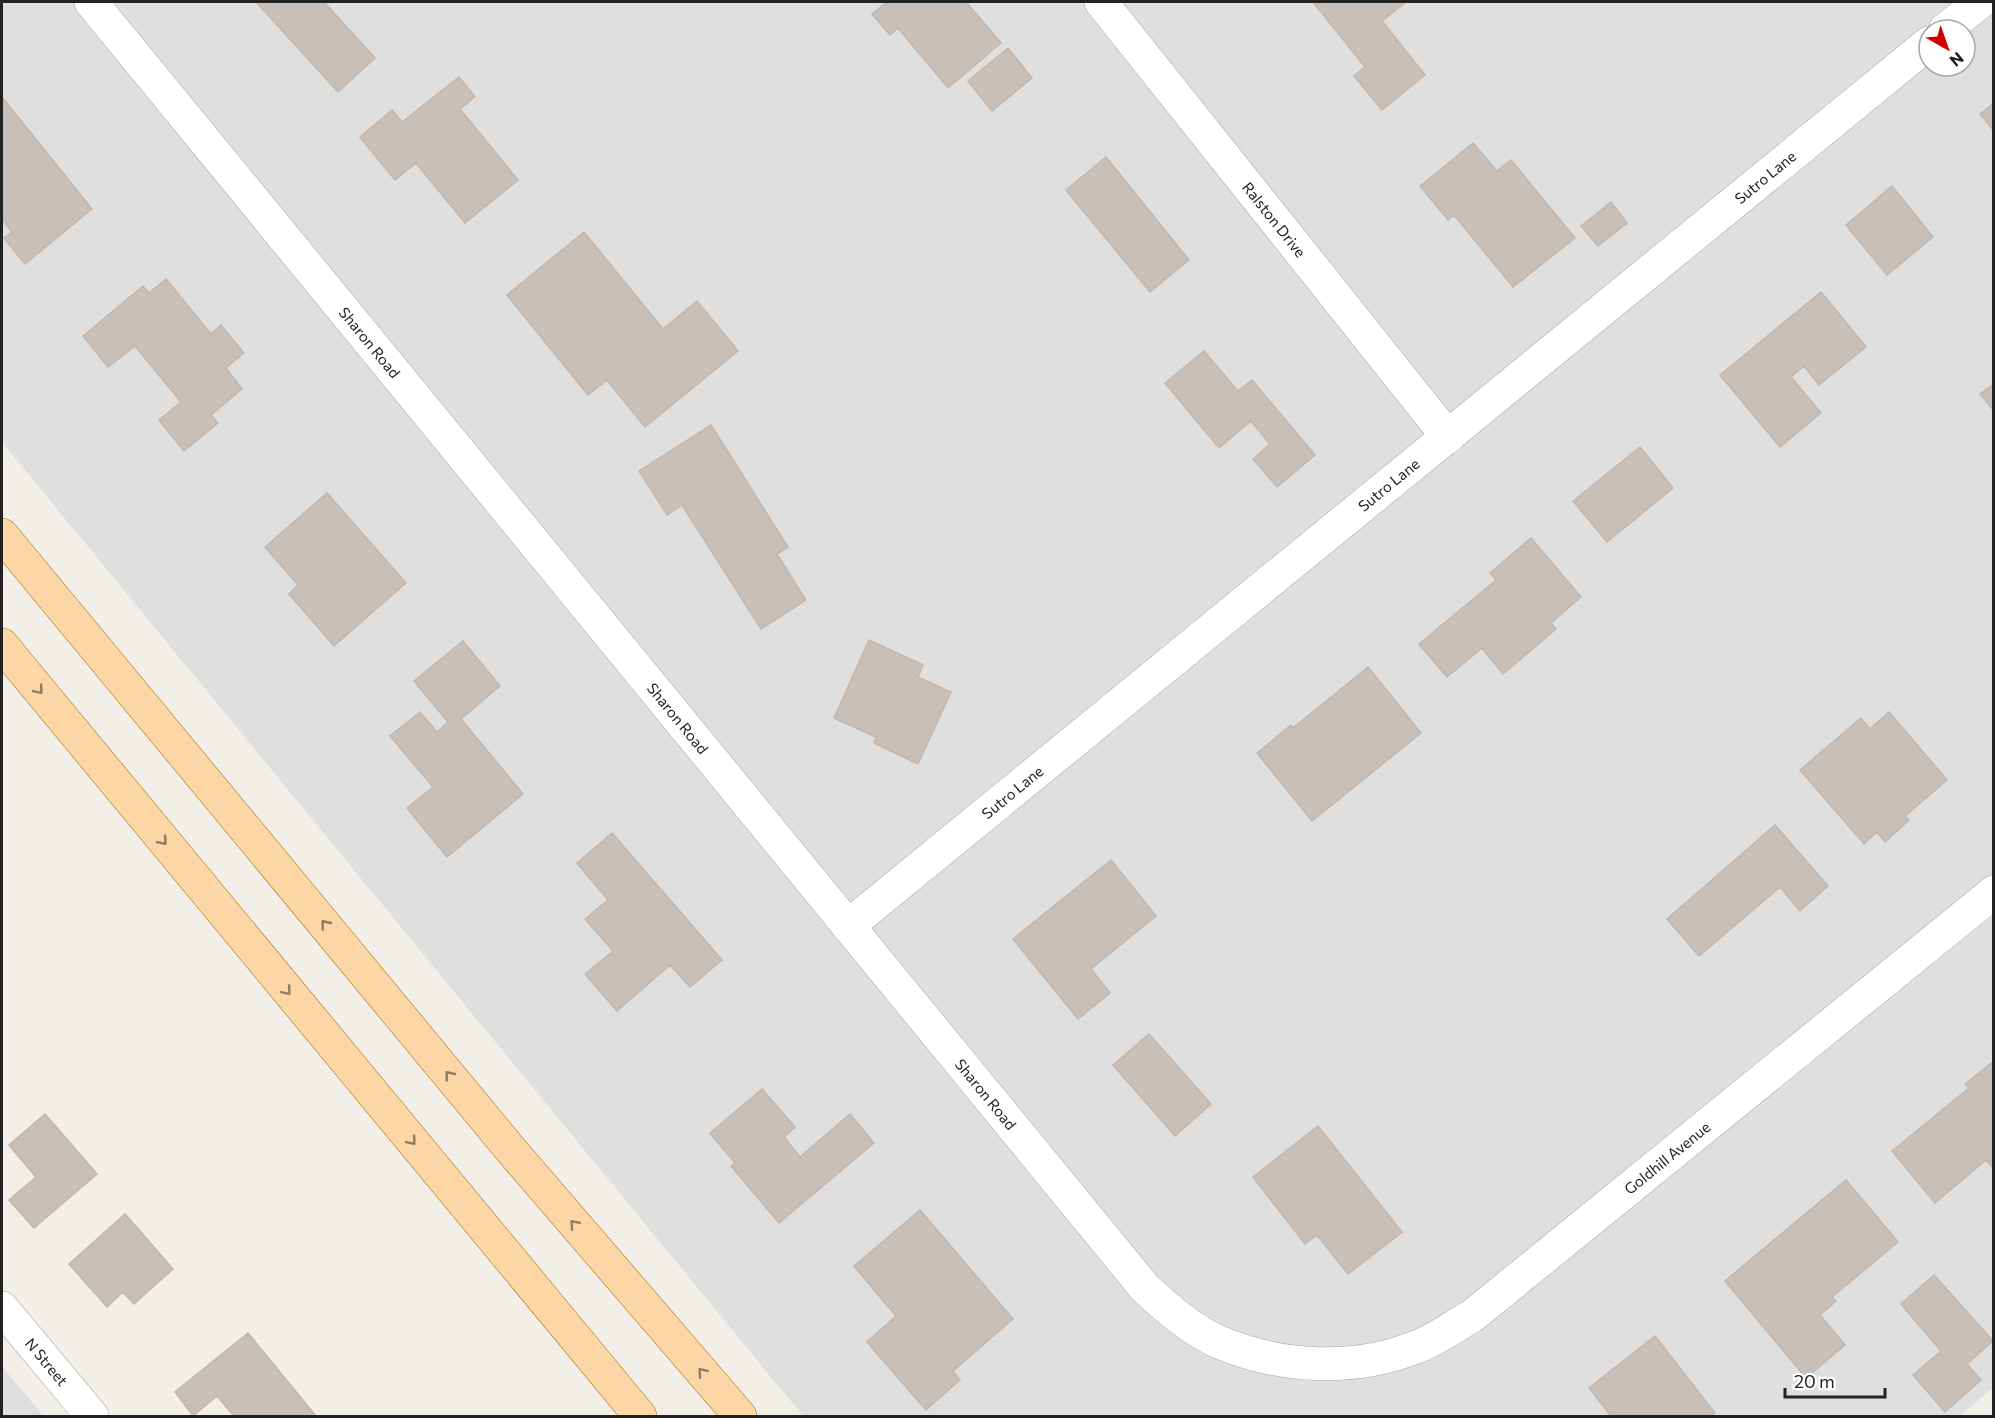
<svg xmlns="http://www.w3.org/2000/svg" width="1995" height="1418" viewBox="0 0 1995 1418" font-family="Commissioner,sans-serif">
  <rect width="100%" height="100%" fill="#f2efe9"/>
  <!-- residential -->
  <path fill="#e0dfdf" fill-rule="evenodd" d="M2,2H1993V1388L1960,1416H803L2,442ZM1929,30H1965V66H1929Z
    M2,1366L43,1416H2Z"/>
  <!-- building -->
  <path fill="#c7bfb8" stroke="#c4b6ab" stroke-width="1.5" d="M256,2H324L375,58L338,92Z
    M887,2H966L1001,43L948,88L898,28L890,35L872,14Z
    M1313,2H1406L1382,21L1425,75L1382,110L1354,76L1365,67Z
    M1008,48L1032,78L992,111L968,81Z
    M459,77L475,97L460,109L518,180L465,223L416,163L395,180L360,137L392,110L402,122Z
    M2,97L92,209L25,264L4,238L12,232L2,219Z
    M1994,103V131L1980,114Z
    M1473,143L1497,171L1511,160L1575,238L1513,287L1454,215L1448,220L1420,186Z
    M1106,157L1189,260L1150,292L1066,190Z
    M1892,186L1933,237L1887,275L1846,225Z
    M1611,202L1627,223L1598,246L1581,226Z
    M584,232L663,329L697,301L738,351L645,427L607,380L588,395L507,295Z
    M166,279L211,334L221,325L244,353L226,368L242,389L211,415L218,423L184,451L159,420L181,402L135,346L108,367L83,336L143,286L149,293Z
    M1821,292L1866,347L1819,385L1804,366L1791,377L1821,413L1780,447L1720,375Z
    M1204,351L1238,391L1252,380L1315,455L1277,487L1253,459L1270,444L1251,421L1219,448L1165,383Z
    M1994,384V411L1980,394Z
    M711,425L788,547L777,554L806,600L761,629L682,505L667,515L639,471Z
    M1640,447L1673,488L1607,542L1573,501Z
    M327,493L406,583L334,646L289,594L298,585L265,547Z
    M1531,538L1581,597L1551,623L1556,629L1503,674L1482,648L1447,677L1419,644L1496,580L1490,573Z
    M869,640L923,665L918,677L951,692L918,764L874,743L876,737L834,718Z
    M463,641L500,686L461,719L523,794L447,857L407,808L433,787L390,736L420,712L437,732L448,722L414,681Z
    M1368,667L1421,733L1312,821L1257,753L1291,725L1293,728Z
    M1889,712L1947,780L1905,816L1909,820L1885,842L1877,832L1864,844L1800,770L1861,718L1870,729Z
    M1775,825L1828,886L1800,911L1780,887L1699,956L1667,919Z
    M612,833L722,960L690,987L670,965L617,1011L585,974L613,951L585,919L608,900L577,863Z
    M1111,860L1156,916L1091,969L1110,993L1078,1019L1013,939Z
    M1149,1034L1211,1104L1175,1136L1113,1065Z
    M1994,1061V1169L1986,1160L1935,1203L1892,1151L1969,1088L1965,1084Z
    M762,1089L795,1127L784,1137L800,1157L850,1114L874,1143L779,1223L731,1166L735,1163L710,1133Z
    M45,1114L97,1174L34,1228L9,1200L36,1177L9,1145Z
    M1318,1126L1402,1232L1348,1274L1317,1235L1305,1244L1253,1177Z
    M1846,1180L1898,1242L1832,1297L1836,1301L1820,1315L1845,1345L1806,1378L1725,1281Z
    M920,1210L1013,1319L953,1371L960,1380L926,1410L867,1342L896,1316L854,1266Z
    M125,1214L173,1269L134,1304L123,1292L107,1307L69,1264Z
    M1934,1275L1993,1341L1967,1364L1981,1380L1945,1412L1913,1375L1941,1351L1901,1304Z
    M248,1333L316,1416H234L217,1396L193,1416L175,1392Z
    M1655,1336L1715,1413L1711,1416H1611L1589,1388Z"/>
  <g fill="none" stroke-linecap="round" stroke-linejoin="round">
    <defs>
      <g id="minor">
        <path id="s1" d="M91,2L1145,1288C1167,1308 1191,1330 1219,1342C1280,1368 1354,1372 1416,1347C1436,1340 1454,1326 1472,1316L1994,892"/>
        <path id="s2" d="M1101,2L1448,437"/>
        <path d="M1945,30L1980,2"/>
        <path id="s3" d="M848,926L1929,43"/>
        <path id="s4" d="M2,1308L92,1416"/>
      </g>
      <path id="major" d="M2,535L511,1150L740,1416
        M2,645L640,1416"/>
    </defs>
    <!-- minor casing -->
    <use href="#minor" stroke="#a9a9a9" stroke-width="34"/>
    <!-- major casing -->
    <use href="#major" stroke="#a06b00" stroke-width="34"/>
    <!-- minor -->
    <use href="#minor" stroke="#fff" stroke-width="33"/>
    <!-- major -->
    <use href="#major" stroke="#fcd6a4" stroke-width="33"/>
  </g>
  <!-- one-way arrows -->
  <defs><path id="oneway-chevron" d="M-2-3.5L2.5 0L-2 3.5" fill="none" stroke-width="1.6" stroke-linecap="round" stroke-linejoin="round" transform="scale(1.5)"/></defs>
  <g stroke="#8f7c63">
    <use href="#oneway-chevron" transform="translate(39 690) rotate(50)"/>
    <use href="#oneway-chevron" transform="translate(163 841) rotate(50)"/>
    <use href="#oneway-chevron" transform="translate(325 924) rotate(-129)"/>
    <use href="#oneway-chevron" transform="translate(287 991) rotate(50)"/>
    <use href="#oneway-chevron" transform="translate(449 1075) rotate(-129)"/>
    <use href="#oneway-chevron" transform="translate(412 1141) rotate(50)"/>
    <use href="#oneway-chevron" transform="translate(574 1224) rotate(-131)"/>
    <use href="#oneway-chevron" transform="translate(702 1372) rotate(-131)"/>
  </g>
  <g text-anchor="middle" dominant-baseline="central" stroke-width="4.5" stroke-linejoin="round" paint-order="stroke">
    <!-- street labels -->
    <g font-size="15" fill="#222" stroke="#fff">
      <text stroke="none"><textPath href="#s3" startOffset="1184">Sutro Lane</textPath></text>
      <text stroke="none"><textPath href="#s2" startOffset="278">Ralston Drive</textPath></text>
      <text stroke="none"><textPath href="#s1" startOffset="440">Sharon Road</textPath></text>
      <text stroke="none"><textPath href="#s3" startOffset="698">Sutro Lane</textPath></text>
      <text stroke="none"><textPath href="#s1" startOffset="926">Sharon Road</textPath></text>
      <text stroke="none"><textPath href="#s3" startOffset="212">Sutro Lane</textPath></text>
      <text stroke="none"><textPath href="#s1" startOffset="1412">Sharon Road</textPath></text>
      <text stroke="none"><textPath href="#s1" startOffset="2272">Goldhill Avenue</textPath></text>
      <text stroke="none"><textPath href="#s4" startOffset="70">N Street</textPath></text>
    </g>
  </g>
  <!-- border -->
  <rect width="1995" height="1418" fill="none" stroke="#222222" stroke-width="6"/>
  <!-- north arrow -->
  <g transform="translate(1947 48) rotate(140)"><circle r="28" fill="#ffffff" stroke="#a7a7a7" stroke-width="1.5"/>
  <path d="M0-4.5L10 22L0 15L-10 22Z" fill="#d40000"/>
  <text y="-9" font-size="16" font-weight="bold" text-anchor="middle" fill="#222222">N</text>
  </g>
  <!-- scale -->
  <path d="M1785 1388v9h100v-9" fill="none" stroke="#222222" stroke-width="3"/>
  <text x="1794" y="1388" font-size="18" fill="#222222" stroke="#ffffff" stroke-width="4.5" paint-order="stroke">20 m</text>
</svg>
